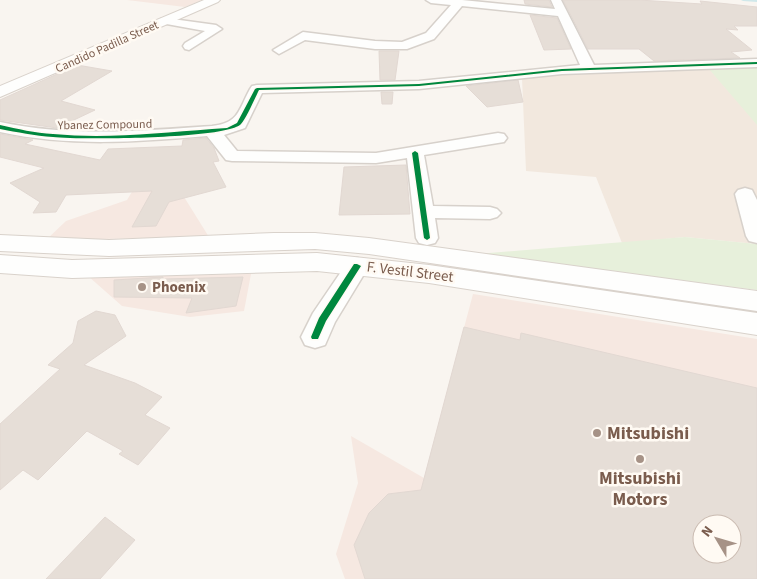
<svg xmlns="http://www.w3.org/2000/svg" width="757" height="579" viewBox="0 0 757 579" font-family="'Source Sans 3',sans-serif">
  <rect width="100%" height="100%" fill="#f9f5f0"/>
  <!-- residential -->
  <path fill="#f2e8de" d="M757,65V244L685,237L622,243L596,177L526,171L522,78L562,73Z"/>
  <!-- commercial -->
  <path fill="#f6e8e1" fill-rule="evenodd" d="M127,0H202L185,7Z
    M156,152L209,237L46,240L66,221L127,200Z
    M251,274L244,311L190,317L122,306L88,276Z
    M473,294L757,339V579H345L336,554L358,483L351,436L424,478ZM702,524H732V554H702Z"/>
  <!-- green -->
  <path fill="#e7f0db" d="M757,67V125L709,69Z
    M685,237L757,244V290L477,254Z"/>
  <g fill="none" stroke-linecap="round" stroke-linejoin="round">
    <!-- stream -->
    <path fill="#d0e8ea" fill-rule="evenodd" d="M741,0H757V2L743,1Z"/>
  </g>
  <!-- building -->
  <path fill="#e6ded7" stroke="#e2d8d2" fill-rule="evenodd" d="M524,0H549L552,7L525,4Z
    M563,0H639L702,4L700,1L757,7V26H734L738,30L726,29L752,50L731,52L740,58L654,61L639,49H588Z
    M530,15L557,18L571,49L544,50Z
    M379,51H399L395,80H380Z
    M77,65L112,71L61,101L95,110L57,128L0,120V100Z
    M518,80L523,102L487,107L466,86Z
    M381,92H393L392,104H382Z
    M0,134L33,140L25,144L100,160L108,149L182,146L183,140L206,138L214,148L219,161L213,162L226,187L169,202L156,226L132,227L152,191L66,195L56,212L33,213L40,202L10,183L44,168L0,157Z
    M406,165L410,214L339,215L344,167Z
    M163,277V279L243,277L236,306L186,313L192,298L114,297V280Z
    M96,311L115,315L126,336L84,365L135,383L162,397L145,415L170,428L138,465L119,454L123,451L87,431L38,480L23,470L0,490V424L60,369L48,365L73,343L78,321Z
    M464,327L520,340L521,333L757,388V579H365L354,545L369,513L388,494L421,490ZM702,524H732V554H702Z
    M105,517L135,540L100,579H46Z"/>
  <g fill="none" stroke-linecap="round" stroke-linejoin="round">
    <defs>
      <path id="minor" d="M426,0H462L555,9L551,0H561L594,65L757,59V67L562,74L419,89L262,93L245,128L224,135L237,151L376,153L498,133L504,134L507,138L504,142L424,155L433,206L490,207L497,209L501,213L497,217L490,219L435,218L438,238L435,243L427,245L419,243L416,238L407,158L376,163L232,161L226,160L207,136C137,142 69,147 0,132V122C71,137 140,131 212,126C239,123 238,111 250,89L252,86L257,85L419,81L580,65L558,16L462,6L434,39L407,49H375L305,40L279,54L273,50L303,32L375,41L402,42L426,33L451,5L431,3Z
        M165,18L216,25L222,29L189,50L185,49L183,46L185,43L205,31L161,23L159,21L161,19Z
        M745,188L752,190L757,200V243L749,241L746,236L735,194L738,190Z
        M357,258L365,260L369,266L335,322L325,345L315,348L305,345L301,337L313,313L349,260Z"/>
      <path id="secondary" d="M204,0H220L218,2L0,97V86Z
        M274,233H315L369,238L757,291V311L369,254L315,249L109,256L0,251V235L109,240Z
        M317,253L429,265L757,313V335L429,283L317,271L72,278L0,273V255L72,260Z"/>
    </defs>
    <!-- minor casing -->
    <use href="#minor" stroke="#d7d1cb" stroke-width="3"/>
    <!-- secondary casing -->
    <use href="#secondary" stroke="#d9d2cb" stroke-width="2"/>
    <!-- minor -->
    <use href="#minor" fill="#fefefd" fill-rule="evenodd"/>
    <!-- secondary -->
    <use href="#secondary" fill="#fefefd" fill-rule="evenodd"/>
    <defs>
      <path id="cycleway" d="M757,62V64L562,71L419,86L259,90C255,98 246,119 241,124C228,139 78,140 53,137C35,136 17,132 0,129V125C18,129 35,133 53,134C106,139 159,133 212,129L227,128L237,123L255,89L257,88L419,84L562,69Z
        M415,151L418,153L430,238L427,240L424,238L412,153Z
        M354,264H357L361,266L326,321L318,339H312L311,337L319,318Z"/>
    </defs>
    <!-- cycleway casing -->
    <use href="#cycleway" stroke="#fffaf3" stroke-width="3"/>
    <!-- cycleway -->
    <use href="#cycleway" fill="#00873e" fill-rule="evenodd"/>
  </g>
  <!-- markers -->
  <g fill="#a69286" stroke="#fffaf3" stroke-width="2">
    <circle cx="142" cy="287" r="5"/>
    <circle cx="597" cy="433" r="5"/>
    <circle cx="640" cy="459" r="5"/>
  </g>
  <g text-anchor="middle" dominant-baseline="central" stroke-width="5" stroke-linejoin="round" paint-order="stroke">
    <!-- far-street labels -->
    <g font-size="12" fill="#7a5c4d" stroke="#fffaf3">
      <text transform="translate(107 47) rotate(-24)">Candido Padilla Street</text>
      <text transform="translate(105 125) rotate(-1)">Ybanez Compound</text>
    </g>
    <!-- street labels -->
    <g font-size="15" fill="#7a5c4d" stroke="#fffaf3">
      <text transform="translate(410 272) rotate(7)">F. Vestil Street</text>
    </g>
    <!-- poi labels -->
    <g font-size="15" font-weight="bold" fill="#7a5c4d" stroke="#fffaf3" text-anchor="start">
      <text x="152" y="287">Phoenix</text>
    </g>
    <!-- near-poi labels -->
    <g font-size="18" font-weight="bold" fill="#7a5c4d" stroke="#fffaf3" text-anchor="start">
      <text x="607" y="433">Mitsubishi</text>
      <text x="640" y="478" text-anchor="middle">Mitsubishi<tspan x="640" dy="21">Motors</tspan></text>
    </g>
  </g>
  <!-- north arrow -->
  <g transform="translate(717 539) rotate(308)"><circle r="24" fill="#fffaf3" stroke="#cabbb1"/>
  <path d="M0-4L9 19L0 12L-9 19Z" fill="#a69286"/>
  <text y="-8" font-size="14" font-weight="bold" text-anchor="middle" fill="#7a5c4d">N</text>
  </g>
</svg>
